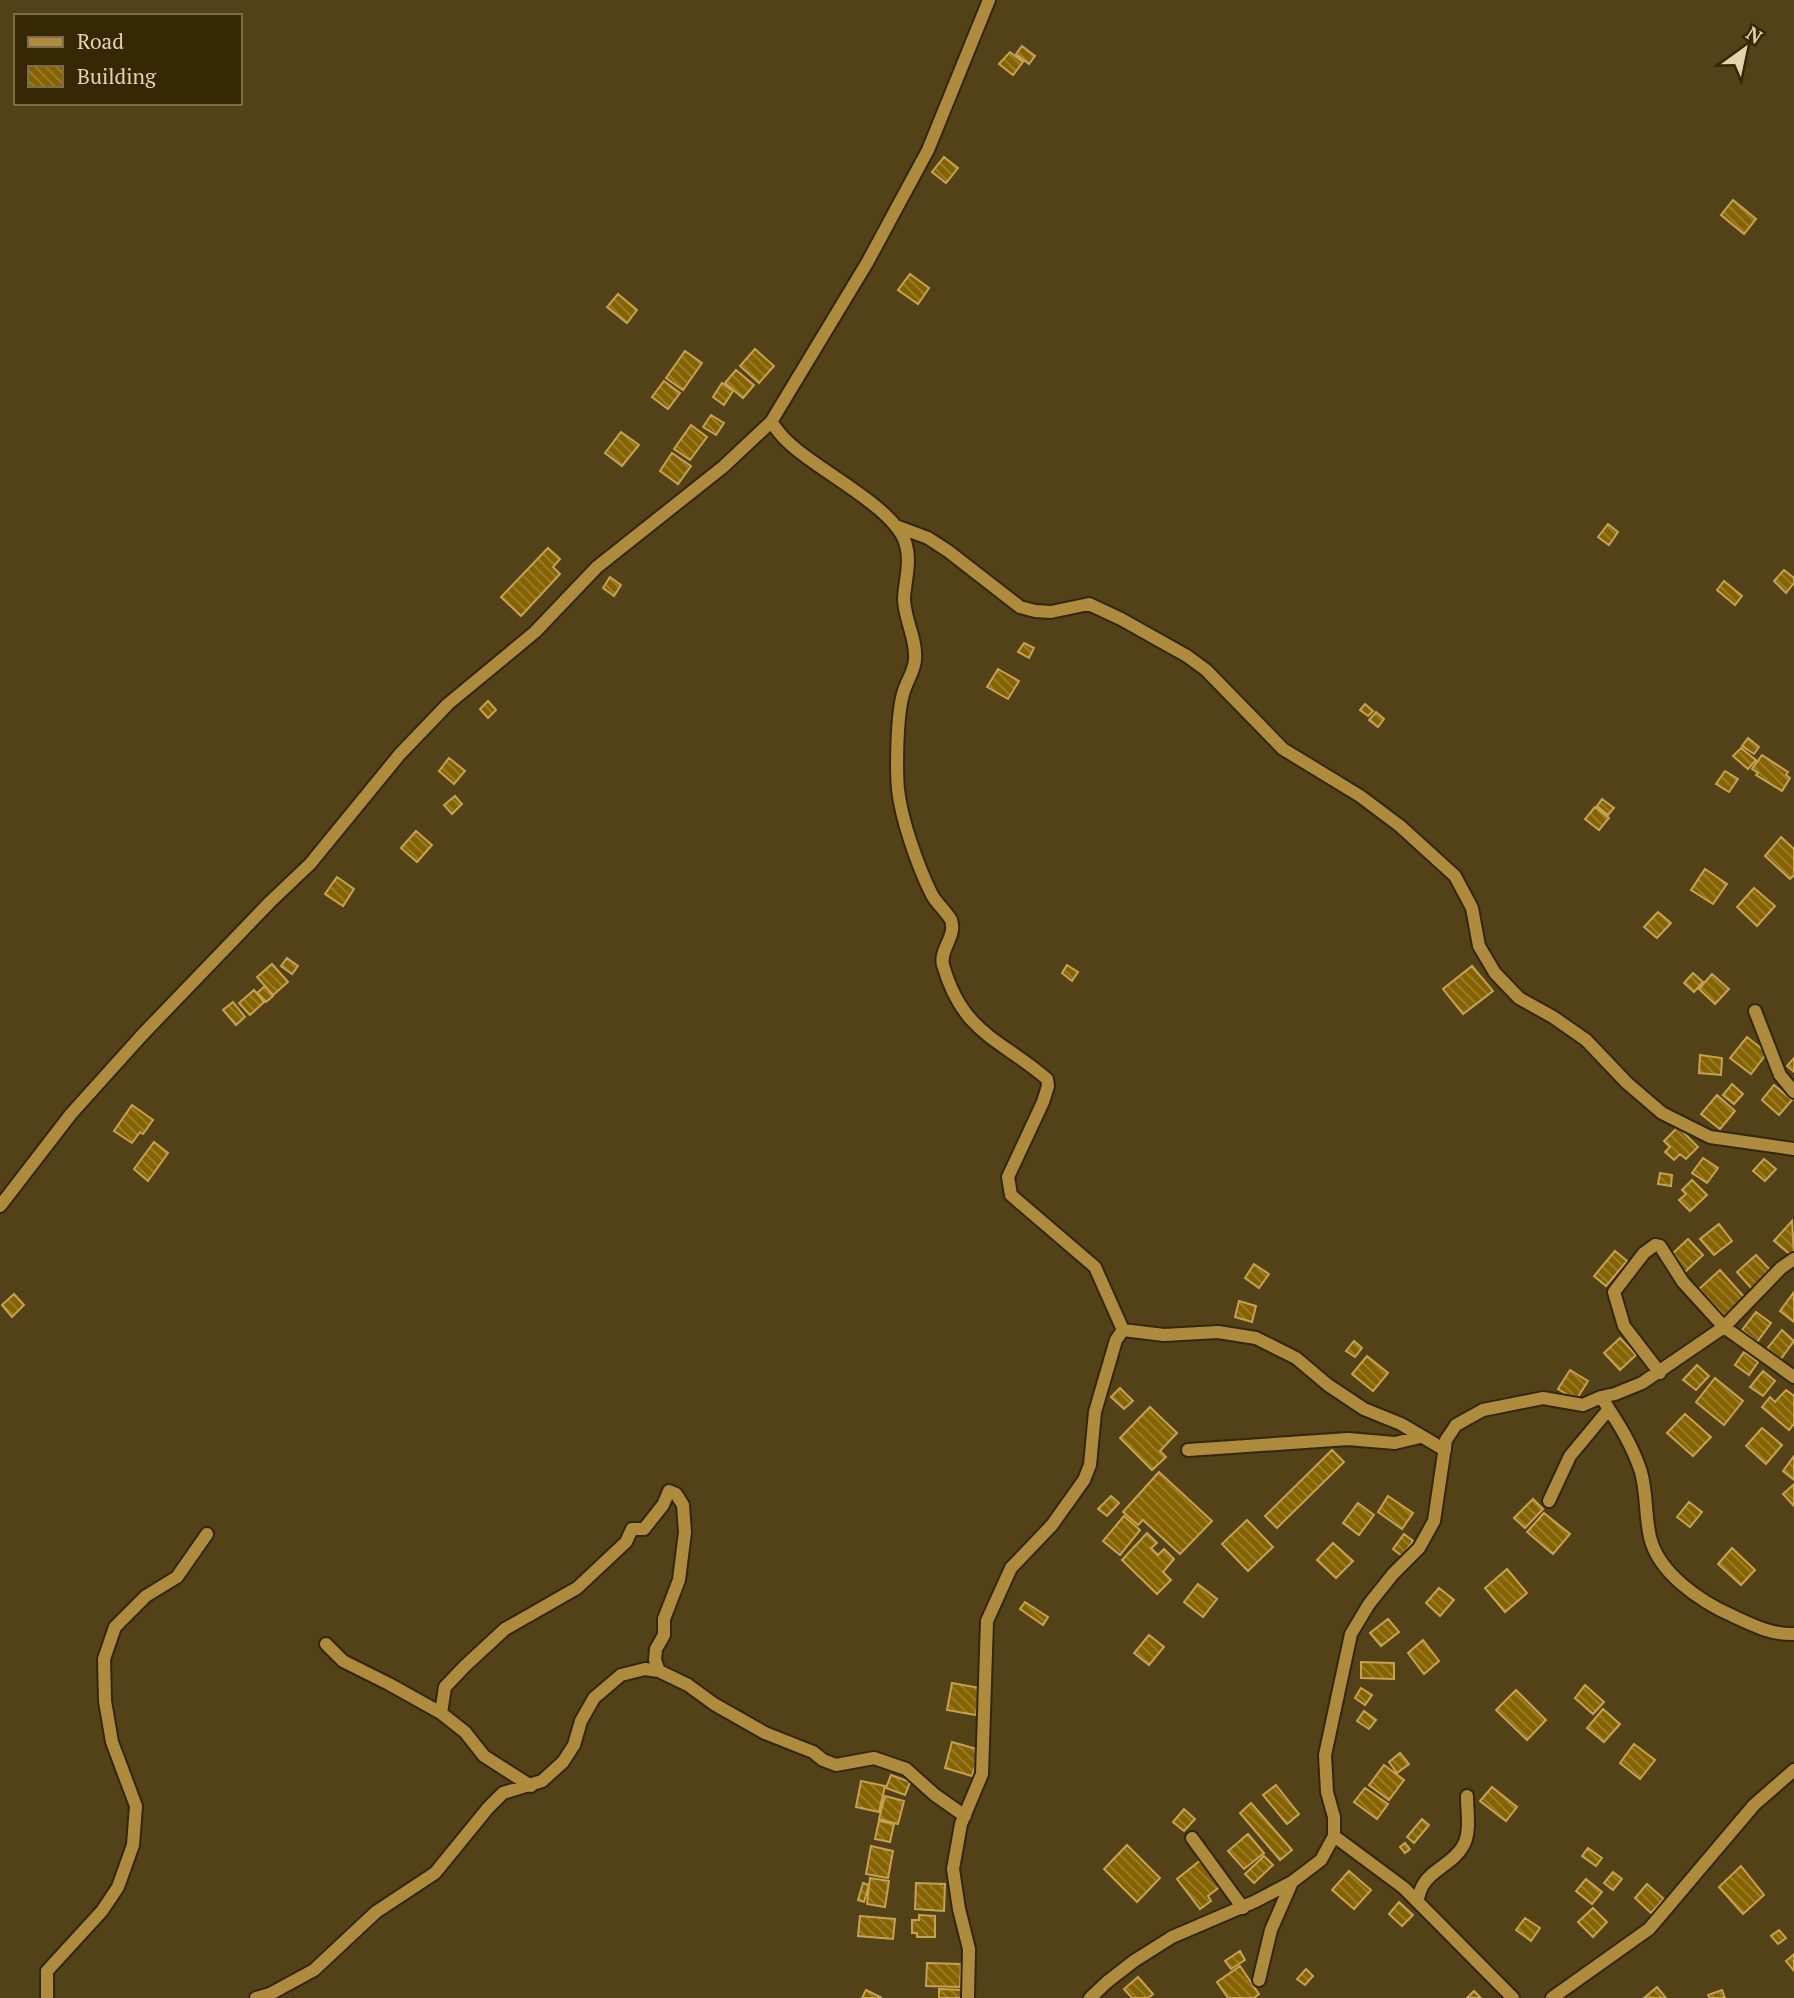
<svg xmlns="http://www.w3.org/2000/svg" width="1794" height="1998" viewBox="0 0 1794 1998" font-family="'PT Serif',serif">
  <defs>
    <pattern id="building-back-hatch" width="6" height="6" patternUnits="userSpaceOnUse" patternTransform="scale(1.75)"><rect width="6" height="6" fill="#856300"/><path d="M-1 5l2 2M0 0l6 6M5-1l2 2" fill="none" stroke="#9c802e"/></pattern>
  </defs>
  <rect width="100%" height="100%" fill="#534117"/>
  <!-- building -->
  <path fill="url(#building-back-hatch)" stroke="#c5a153" stroke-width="2" d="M1022,46L1035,56L1029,64L1016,54Z
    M1010,52L1023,62L1013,75L999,64Z
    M944,157L958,168L946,183L932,172Z
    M1733,200L1756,219L1744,234L1721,215Z
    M910,274L929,288L918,304L898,290Z
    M618,294L637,310L627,323L607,307Z
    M755,349L774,366L759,383L740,366Z
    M685,351L702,363L683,390L666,378Z
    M736,370L754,385L743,398L725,383Z
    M664,381L680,393L668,409L652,397Z
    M722,383L733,391L724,405L713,397Z
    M711,415L724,423L716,435L703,427Z
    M691,425L707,437L690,460L674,449Z
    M621,432L639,445L622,466L605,453Z
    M672,453L691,466L678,484L660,471Z
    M1608,524L1618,532L1609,545L1598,537Z
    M548,548L560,559L553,567L560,574L521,616L501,597Z
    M1784,570L1794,578V583L1786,593L1774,581Z
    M610,577L621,585L614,596L603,588Z
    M1724,581L1742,596L1735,605L1717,590Z
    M1024,643L1034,648L1029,658L1018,652Z
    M998,669L1019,681L1008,699L987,687Z
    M488,701L496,710L488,718L480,709Z
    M1365,704L1373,711L1368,716L1360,710Z
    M1376,712L1384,719L1378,727L1369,720Z
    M1748,738L1759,747L1754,754L1742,746Z
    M1741,748L1756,760L1748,769L1733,756Z
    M1762,755L1788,772L1786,775L1790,778L1782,791L1756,775L1758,773L1752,769Z
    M449,758L465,771L454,784L439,771Z
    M1725,771L1738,779L1729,792L1716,784Z
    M455,796L462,804L452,814L444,805Z
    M1602,799L1614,808L1608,815L1597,806Z
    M1595,807L1609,818L1599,830L1585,819Z
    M416,831L432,845L417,862L401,848Z
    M1781,837L1794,849V875L1790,879L1765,856Z
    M1705,869L1727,884L1713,904L1691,890Z
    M337,877L354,889L343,906L325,894Z
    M1754,888L1775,906L1757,926L1737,907Z
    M1658,912L1671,923L1657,938L1644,927Z
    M287,958L298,966L292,974L281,966Z
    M272,964L288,982L273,995L257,977Z
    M1067,965L1078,972L1072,981L1062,973Z
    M1472,966L1493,991L1463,1014L1443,989Z
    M1693,973L1703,982L1694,992L1684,983Z
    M1712,974L1729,989L1715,1004L1699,989Z
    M265,986L273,996L266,1002L257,993Z
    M254,990L264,1002L250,1015L239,1003Z
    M233,1002L245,1017L236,1025L223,1010Z
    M1747,1037L1767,1053L1751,1074L1730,1058Z
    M1700,1055L1722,1058L1721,1075L1699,1073Z
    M1794,1058V1072L1787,1066Z
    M1732,1084L1743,1094L1734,1104L1723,1095Z
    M1774,1085L1792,1100L1779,1115L1762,1100Z
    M1717,1095L1735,1111L1720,1129L1701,1114Z
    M132,1105L153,1120L143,1134L140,1132L132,1143L114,1131Z
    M1678,1127L1698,1147L1686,1159L1680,1154L1674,1160L1665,1152L1670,1147L1664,1141Z
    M154,1142L168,1153L148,1181L134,1169Z
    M1703,1158L1718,1168L1707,1183L1692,1173Z
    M1764,1159L1776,1169L1765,1181L1753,1171Z
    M1660,1173L1672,1175L1671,1186L1658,1184Z
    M1692,1180L1707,1195L1690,1211L1679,1200L1686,1194L1682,1190Z
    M1792,1221L1794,1254L1792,1256L1774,1241Z
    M1719,1224L1732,1241L1714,1255L1700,1239Z
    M1688,1239L1703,1255L1685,1272L1670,1256Z
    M1615,1251L1627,1261L1606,1286L1594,1276Z
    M1756,1255L1774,1274L1754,1291L1737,1272Z
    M1254,1264L1269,1274L1259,1288L1245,1278Z
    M1720,1270L1746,1299L1725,1317L1699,1289Z
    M1794,1292V1322L1780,1311Z
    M14,1294L24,1305L12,1317L2,1305Z
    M1239,1301L1256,1306L1252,1322L1235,1317Z
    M1756,1312L1771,1323L1757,1342L1742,1330Z
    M1782,1330L1794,1341L1780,1360L1766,1350Z
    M1620,1338L1636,1355L1620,1370L1604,1353Z
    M1354,1341L1362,1348L1355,1357L1346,1351Z
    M1744,1352L1758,1362L1749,1375L1735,1365Z
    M1367,1356L1388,1373L1373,1391L1352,1374Z
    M1697,1365L1709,1376L1696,1390L1683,1380Z
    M1570,1370L1588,1381L1576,1400L1558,1389Z
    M1763,1371L1775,1381L1763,1396L1750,1387Z
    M1715,1378L1743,1401L1724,1425L1696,1402Z
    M1120,1388L1133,1401L1124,1409L1111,1397Z
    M1786,1390L1794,1396V1424L1789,1430L1762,1407L1770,1397L1775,1402Z
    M1150,1407L1177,1433L1160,1451L1166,1457L1152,1470L1120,1438Z
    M1685,1414L1711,1437L1693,1456L1667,1433Z
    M1762,1428L1782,1445L1766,1464L1746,1446Z
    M1332,1450L1344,1462L1277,1528L1265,1516Z
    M1794,1456V1480L1783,1471Z
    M1159,1472L1212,1521L1180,1554L1143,1520L1138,1525L1123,1512Z
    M1794,1484V1506L1783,1494Z
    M1111,1496L1119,1503L1107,1516L1098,1509Z
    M1388,1496L1413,1513L1402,1529L1378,1512Z
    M1533,1499L1543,1509L1525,1528L1514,1518Z
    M1689,1502L1702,1512L1690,1527L1677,1517Z
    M1358,1503L1374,1515L1359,1535L1343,1523Z
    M1544,1513L1570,1534L1553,1554L1527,1532Z
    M1124,1516L1140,1530L1120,1555L1103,1541Z
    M1247,1520L1273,1547L1248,1571L1222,1544Z
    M1147,1533L1157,1543L1151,1548L1158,1555L1164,1549L1174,1559L1163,1572L1171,1580L1157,1594L1122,1560Z
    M1404,1534L1413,1541L1402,1556L1393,1549Z
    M1333,1543L1353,1561L1336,1578L1317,1560Z
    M1732,1548L1755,1570L1741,1585L1718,1564Z
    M1507,1569L1527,1593L1505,1612L1485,1588Z
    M1198,1584L1217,1599L1203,1617L1184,1602Z
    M1439,1588L1454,1600L1440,1616L1426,1603Z
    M1025,1602L1048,1617L1043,1625L1020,1609Z
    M1388,1619L1399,1632L1381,1646L1370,1633Z
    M1149,1635L1164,1647L1149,1665L1134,1653Z
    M1423,1640L1439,1661L1424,1674L1408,1653Z
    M1361,1662L1394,1663V1679L1361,1678Z
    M952,1683L980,1688L976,1715L947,1710Z
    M1585,1685L1604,1702L1593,1714L1575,1698Z
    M1361,1688L1372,1695L1365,1705L1355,1698Z
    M1516,1690L1546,1720L1527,1740L1496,1710Z
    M1603,1709L1620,1724L1604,1742L1587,1728Z
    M1364,1711L1376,1720L1369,1729L1357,1721Z
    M952,1742L980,1750L972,1776L945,1768Z
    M1634,1744L1655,1760L1640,1779L1620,1763Z
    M1400,1753L1409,1764L1397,1773L1389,1762Z
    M1384,1765L1404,1780L1389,1800L1369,1785Z
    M891,1775L910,1782L905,1795L886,1788Z
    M861,1781L885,1786L879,1812L856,1807Z
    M1276,1785L1299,1814L1287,1824L1263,1795Z
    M1492,1787L1517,1807L1506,1821L1480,1801Z
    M1365,1788L1388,1804L1377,1819L1354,1802Z
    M885,1796L904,1801L898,1824L879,1819Z
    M1251,1803L1292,1850L1280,1860L1240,1813Z
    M1184,1809L1195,1819L1184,1831L1173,1822Z
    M1422,1819L1429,1825L1414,1843L1407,1837Z
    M879,1821L894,1824L890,1842L875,1839Z
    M1248,1834L1264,1853L1244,1869L1228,1851Z
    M1405,1843L1410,1849L1405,1853L1400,1847Z
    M1127,1845L1160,1878L1137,1902L1104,1869Z
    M871,1846L893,1851L888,1878L866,1874Z
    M1588,1848L1602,1858L1596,1866L1582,1856Z
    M1264,1856L1273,1865L1254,1883L1245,1874Z
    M1202,1859L1222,1885L1208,1896L1211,1901L1200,1909L1177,1879Z
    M1741,1866L1764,1895L1743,1914L1719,1887Z
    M1349,1871L1371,1890L1354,1909L1332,1890Z
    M1613,1872L1622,1879L1613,1890L1604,1883Z
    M870,1878L889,1881L885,1907L867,1904Z
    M1586,1879L1602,1892L1592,1904L1576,1891Z
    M863,1883L869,1885L864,1902L858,1900Z
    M916,1883L945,1884L944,1911L915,1909Z
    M1647,1884L1664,1899L1651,1913L1635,1898Z
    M1399,1902L1413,1915L1402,1926L1389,1914Z
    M1593,1908L1607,1922L1593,1937L1578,1922Z
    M919,1915L935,1916V1937H917V1933H912V1920H919Z
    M860,1916L895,1919L893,1939L858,1936Z
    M1525,1918L1540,1928L1531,1941L1516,1930Z
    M1779,1930L1786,1938L1778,1944L1771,1936Z
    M1240,1951L1245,1960L1231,1969L1225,1961Z
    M1794,1954V1971L1786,1961Z
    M927,1963L961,1964L960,1987L926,1986Z
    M1240,1966L1259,1994L1254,1998H1228L1217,1982Z
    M1306,1969L1313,1976L1305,1985L1297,1979Z
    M1138,1977L1153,1994L1148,1998H1132L1124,1989Z
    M1657,1987L1666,1998H1644Z
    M939,1989L965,1990L964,1998H939Z
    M866,1990L882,1998H862Z
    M1722,1990L1725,1998H1710L1708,1995Z
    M1474,1991L1481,1998H1467Z"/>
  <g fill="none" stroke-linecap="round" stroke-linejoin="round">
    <defs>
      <path id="minor" d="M771,422C776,428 781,436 788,442C816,470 897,508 906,545C911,562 905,581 904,598C904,619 917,639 915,660C914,672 906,682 903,694C897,715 896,767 898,789C901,819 918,867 932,895C937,904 946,911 951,920C957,936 939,950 943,965C963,1034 999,1038 1047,1079L1048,1086L1043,1102L1008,1177L1011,1195L1095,1267L1123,1330
        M896,526L928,538L948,551L1020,607L1035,611L1051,612L1089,604L1121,619L1187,656L1206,670L1283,749L1360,796L1400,826L1455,876L1472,908L1479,946L1495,973L1519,998L1553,1017L1586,1040L1627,1083L1662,1113L1710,1137L1794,1149
        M1755,1011L1780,1075L1794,1092
        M0,1206L71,1114L143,1034L270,902L310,864L400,754L448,704L535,632L597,567L723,467L771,422L867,263L928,150L989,0
        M1660,1373L1624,1326L1614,1292L1644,1253L1655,1245L1660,1246L1683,1282L1724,1327L1794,1377
        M1601,1397C1617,1421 1632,1444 1641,1472C1647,1493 1645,1516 1650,1537C1658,1573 1701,1602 1733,1616C1752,1625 1772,1635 1794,1634
        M1188,1450L1348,1439L1395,1443L1420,1437
        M1549,1501L1570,1456L1609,1409
        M326,1644L343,1661L389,1684L441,1713L465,1732L484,1756L531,1786
        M441,1713L445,1687L465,1666L505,1629L577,1588L626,1542L632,1529H644L663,1505L669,1491L676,1494L683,1505L685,1532L679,1580L664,1619V1635L656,1649L655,1660L659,1671
        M1334,1836L1404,1888L1513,1998
        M1192,1838L1243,1908
        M1417,1901C1419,1896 1420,1890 1423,1885C1432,1869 1454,1863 1463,1846C1471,1833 1467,1811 1467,1796
        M1259,1980L1271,1930L1292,1882
        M47,1998V1971L102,1911L118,1887L133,1845L136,1806L112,1742L105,1701L104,1659L115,1627L146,1596L177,1577L207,1534
        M256,1998L270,1994L314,1970L376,1912L435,1873L488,1808L503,1793L542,1781L563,1762L574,1745L581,1721L594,1698L621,1675L645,1669L659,1671L688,1685L714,1704L765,1733L813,1752L823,1760L836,1765L874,1758L906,1769L935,1795L965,1816
        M968,1998L969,1949L959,1909L953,1869L961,1824L982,1774L987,1621L1011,1568L1052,1525L1084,1480L1090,1465L1095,1412L1116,1340L1123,1330L1164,1335L1218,1332L1256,1338L1296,1358L1328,1385L1364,1409L1401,1424L1445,1450
        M1090,1998L1107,1982L1134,1961L1172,1937L1256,1901L1292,1882L1321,1860L1334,1836V1817L1327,1792L1325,1755L1351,1634L1369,1604L1393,1574L1419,1548L1434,1521L1446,1440L1456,1425L1483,1410L1543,1398L1583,1405L1601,1397L1615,1394L1642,1383L1724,1327L1781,1268L1794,1259
        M1552,1998L1649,1929L1754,1805L1794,1770"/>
    </defs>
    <!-- minor casing -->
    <use href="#minor" stroke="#33280f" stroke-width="16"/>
    <!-- minor -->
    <use href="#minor" stroke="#af8c3d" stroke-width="12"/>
  </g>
  <!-- legend -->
  <rect x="14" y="14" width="228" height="91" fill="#362705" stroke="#7c6c49" stroke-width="2"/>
  <rect x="28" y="37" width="35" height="10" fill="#af8c3d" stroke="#7c6c49" stroke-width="2"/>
  <text x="77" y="49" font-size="21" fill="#e5d3ae">Road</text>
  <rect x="28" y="66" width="35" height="21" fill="url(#building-back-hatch)" stroke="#7c6c49" stroke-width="2"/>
  <text x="77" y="84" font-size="21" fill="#e5d3ae">Building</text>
  <!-- north arrow -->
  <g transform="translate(1745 49) rotate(33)" stroke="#362705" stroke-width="5" paint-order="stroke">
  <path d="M0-5L12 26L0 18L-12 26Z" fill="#e5d3ae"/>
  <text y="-10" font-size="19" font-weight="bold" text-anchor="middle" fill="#e5d3ae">N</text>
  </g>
</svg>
